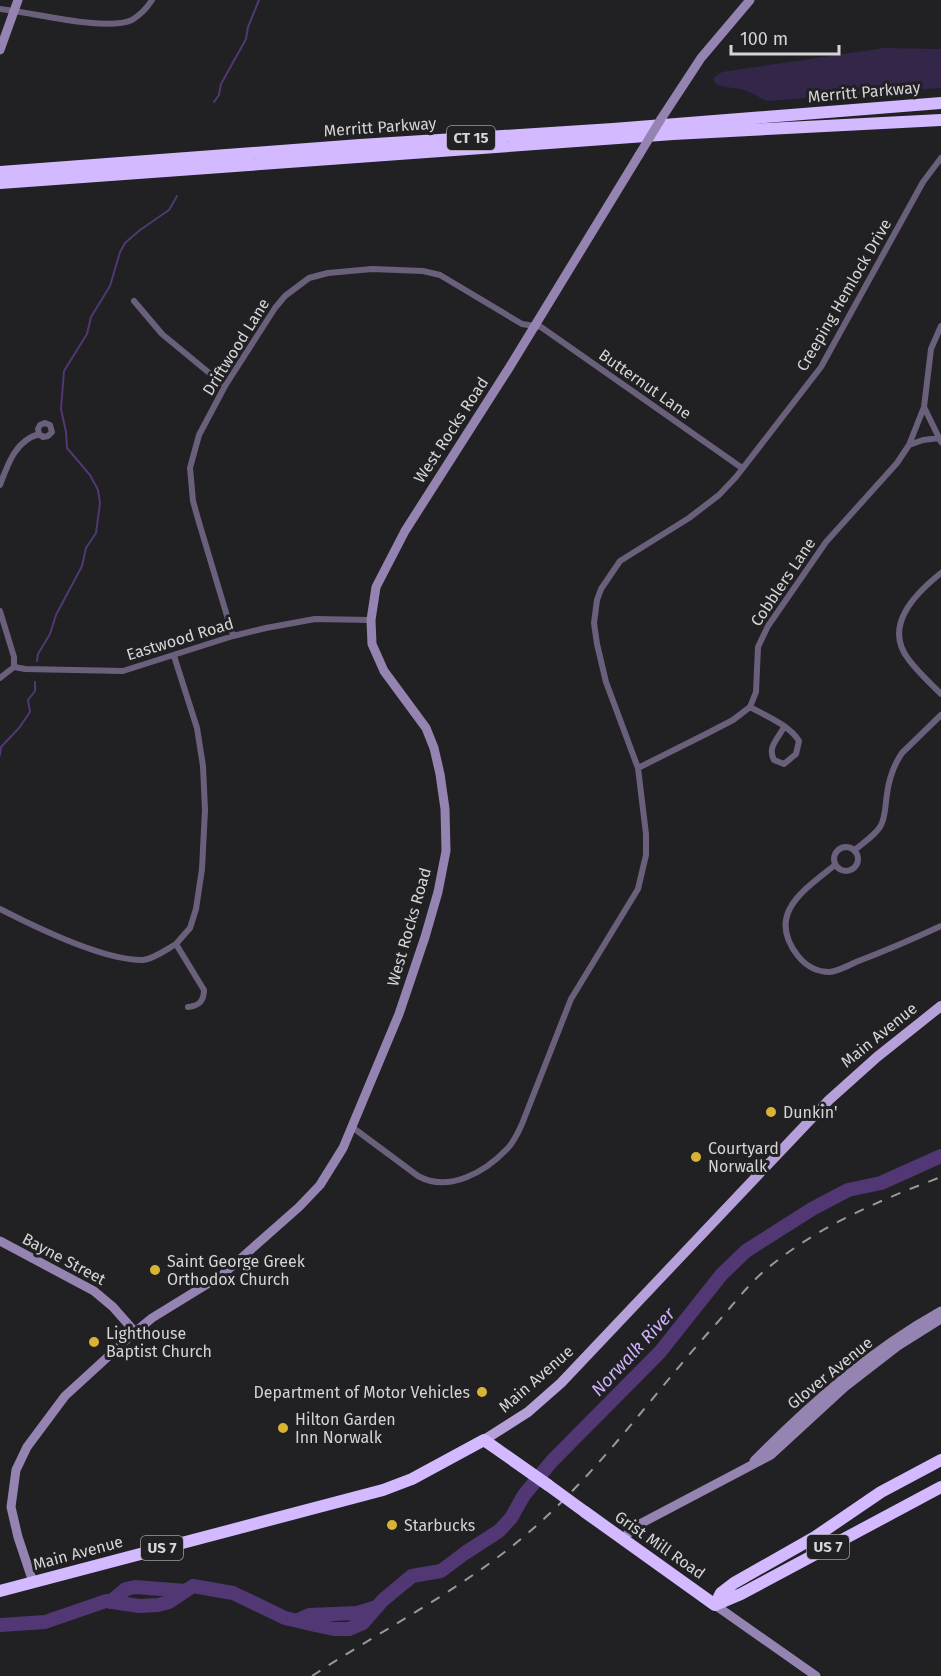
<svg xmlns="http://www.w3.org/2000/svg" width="941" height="1676" viewBox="0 0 941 1676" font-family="'Fira Sans',sans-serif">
  <rect width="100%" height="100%" fill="#212023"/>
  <!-- green -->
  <path fill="#342649" d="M884,48L941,49V88L767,101C760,98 756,95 749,92C740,87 727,89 716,84L713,78L722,72Z"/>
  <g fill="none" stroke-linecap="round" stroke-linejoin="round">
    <!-- stream -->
    <path stroke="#513874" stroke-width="2" d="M214,102L219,95L221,84L246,39L248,27L259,0
      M37,661L38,654L50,634L56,615L82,566L86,548L96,533L100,503L98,490L90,475L67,448L66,432L61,409L64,371L87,334L91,317L110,286L120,252L125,243L140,230L169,210L177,196
      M0,755L1,747L19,728L30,712L28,700L35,691V682"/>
    <!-- river -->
    <path stroke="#513874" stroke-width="14" d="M110,1602L126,1589L135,1587L186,1591
      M298,1620L309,1615L357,1613L377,1607
      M0,1625L45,1622L106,1601L139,1606L158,1605L169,1602L193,1586L233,1593L285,1618L315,1625L334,1629H349L363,1623L383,1600L412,1576L441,1571L465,1553L499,1531L511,1518L524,1495L552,1461L660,1352L722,1274L746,1251L812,1209L848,1190L881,1183L941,1156"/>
    <!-- street -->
    <path stroke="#6b607c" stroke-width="6" d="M0,9C31,12 106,32 132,20C140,15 147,8 152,0
      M134,301L162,334L225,386
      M941,326L931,349L924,407L941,442
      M909,445L923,440L939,438
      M0,485C8,464 15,441 39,434L43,437L48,436L52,432L50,425L45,423L40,425L38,429L39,434
      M941,573C916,593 882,626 909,660C918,672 930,683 941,694
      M0,611L14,657V667
      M233,636L198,519L193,501L190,468L199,435L225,386L275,308L285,296L309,278L328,273L372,269L423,271L440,275L522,324L541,327L742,468
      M174,656L197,728L203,766L205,810L202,869L196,909L190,928L176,944L204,990C204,1001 199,1006 188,1007
      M14,667L25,669L123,671L233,636L266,628L315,619L371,620
      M0,678L14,667
      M750,707C766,716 789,725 799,741L796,754L784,764L774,760C767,747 778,739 784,727
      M638,768L708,733L733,720L750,707L756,692L758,647L768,626L826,542L897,463L909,445L924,407
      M834 859a12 12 0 1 1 24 0a12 12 0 1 1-24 0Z
      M855,850C863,843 874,836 880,827C886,818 885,805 887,794C889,779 893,766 902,753L941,715
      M835,865C804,890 765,914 798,956C806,966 817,972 830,972C838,971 848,966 856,962C885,951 913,939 941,926
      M0,909C35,927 105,961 143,960C154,959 167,949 176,944
      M352,1127L418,1176C449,1193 485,1172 507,1149C514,1142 518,1133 522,1124L571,999L638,889L646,855V834L638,768L606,682L597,644L594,623L597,600L601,589L620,561L689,518L719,495L736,477L821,367L923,182L941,158"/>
    <!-- secondary -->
    <path stroke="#9584b1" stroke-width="9" d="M0,50L18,0
      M661,119L701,58L750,0
      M0,1241L94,1291L113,1307L135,1332
      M754,1461C810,1404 871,1350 941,1311
      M623,1538L638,1525L771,1455L845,1387L898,1346L941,1319
      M33,1582L18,1537L11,1507L16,1470L27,1447L65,1396L135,1332L152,1318L222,1275L299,1207L320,1185L343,1148L399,1014L425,937L438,892L446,851L445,809L440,774L434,748L426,728L384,671L372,644L371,620L376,587L405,531L509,368L639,155
      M715,1605L816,1676"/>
    <!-- primary -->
    <path stroke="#b5a0da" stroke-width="10" d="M484,1440L528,1412L561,1383L829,1100L877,1057L941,1006"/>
    <!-- highway -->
    <path stroke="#d3b9ff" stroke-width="12" d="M0,172L360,145L613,129L941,103
      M0,183L673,134L941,120
      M585,1512L715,1605
      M0,1591L383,1490L412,1479L484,1440L548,1485
      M715,1605L721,1593L734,1583L815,1537L881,1492L941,1460
      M715,1605L741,1594L941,1487"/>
    <!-- rail -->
    <path stroke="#99989a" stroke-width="2" stroke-dasharray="10 10" stroke-linecap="butt" d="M312,1676C391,1624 479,1581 548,1515C610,1457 659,1387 716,1324C733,1305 749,1283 769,1267C819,1226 880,1200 941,1177"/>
    <!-- secondary-bridge -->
    <path stroke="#9584b1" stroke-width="9" d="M639,155L661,119"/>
    <!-- highway-bridge -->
    <path stroke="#d3b9ff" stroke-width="12" d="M548,1485L585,1512"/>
  </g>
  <!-- markers -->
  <g fill="#d9b334" stroke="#212023" stroke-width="2">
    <circle cx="771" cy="1112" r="6"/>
    <circle cx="696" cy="1157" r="6"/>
    <circle cx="155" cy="1270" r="6"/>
    <circle cx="94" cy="1342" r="6"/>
    <circle cx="482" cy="1392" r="6"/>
    <circle cx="283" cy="1428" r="6"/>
    <circle cx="392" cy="1525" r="6"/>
  </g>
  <g text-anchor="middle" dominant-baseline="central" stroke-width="6" stroke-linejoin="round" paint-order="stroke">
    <!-- shield labels -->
    <g fill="#212023" stroke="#9f9ea0" stroke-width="1.5">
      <rect x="447" y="126" width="48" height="24" rx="4.5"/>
      <rect x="807" y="1535" width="42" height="24" rx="4.5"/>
      <rect x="141" y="1536" width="42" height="24" rx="4.5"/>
    </g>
    <g font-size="15" font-weight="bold" fill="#d5d4d6">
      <text x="471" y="138">CT 15</text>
      <text x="828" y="1547">US 7</text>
      <text x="162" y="1548">US 7</text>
    </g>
    <!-- street labels -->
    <g font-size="16" fill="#d5d4d6" stroke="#212023">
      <text transform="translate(864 92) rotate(-5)">Merritt Parkway</text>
      <text transform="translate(380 127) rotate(-4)">Merritt Parkway</text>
      <text transform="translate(844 295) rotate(-60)">Creeping Hemlock Drive</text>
      <text transform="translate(236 347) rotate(-58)">Driftwood Lane</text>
      <text transform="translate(645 384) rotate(35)">Butternut Lane</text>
      <text transform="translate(451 430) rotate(-57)">West Rocks Road</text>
      <text transform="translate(783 582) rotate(-56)">Cobblers Lane</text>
      <text transform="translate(180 639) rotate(-17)">Eastwood Road</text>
      <text transform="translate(409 927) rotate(-74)">West Rocks Road</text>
      <text transform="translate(879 1035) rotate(-39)">Main Avenue</text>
      <text transform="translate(64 1259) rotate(28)">Bayne Street</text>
      <text transform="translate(830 1373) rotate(-39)">Glover Avenue</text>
      <text transform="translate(536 1379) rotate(-41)">Main Avenue</text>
      <text transform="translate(660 1545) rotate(35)">Grist Mill Road</text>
      <text transform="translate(78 1553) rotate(-15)">Main Avenue</text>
    </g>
    <!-- poi labels -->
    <g font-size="16" fill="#d5d4d6" stroke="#212023" text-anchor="start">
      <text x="783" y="1112">Dunkin'</text>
      <text x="708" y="1148">Courtyard<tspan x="708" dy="18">Norwalk</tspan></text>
      <text x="167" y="1261">Saint George Greek<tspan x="167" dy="18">Orthodox Church</tspan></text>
      <text x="106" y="1333">Lighthouse<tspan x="106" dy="18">Baptist Church</tspan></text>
      <text x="470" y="1392" text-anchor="end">Department of Motor Vehicles</text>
      <text x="295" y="1419">Hilton Garden<tspan x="295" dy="18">Inn Norwalk</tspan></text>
      <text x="404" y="1525">Starbucks</text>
    </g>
    <!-- water labels -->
    <g font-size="18" font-style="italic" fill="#cdb2fa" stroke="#212023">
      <text transform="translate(633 1352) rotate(-47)">Norwalk River</text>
    </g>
  </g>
  <!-- scale -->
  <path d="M731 45v9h108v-9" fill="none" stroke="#d5d4d6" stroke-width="3"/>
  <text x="740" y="45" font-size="18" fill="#d5d4d6" stroke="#212023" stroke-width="4.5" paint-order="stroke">100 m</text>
</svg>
